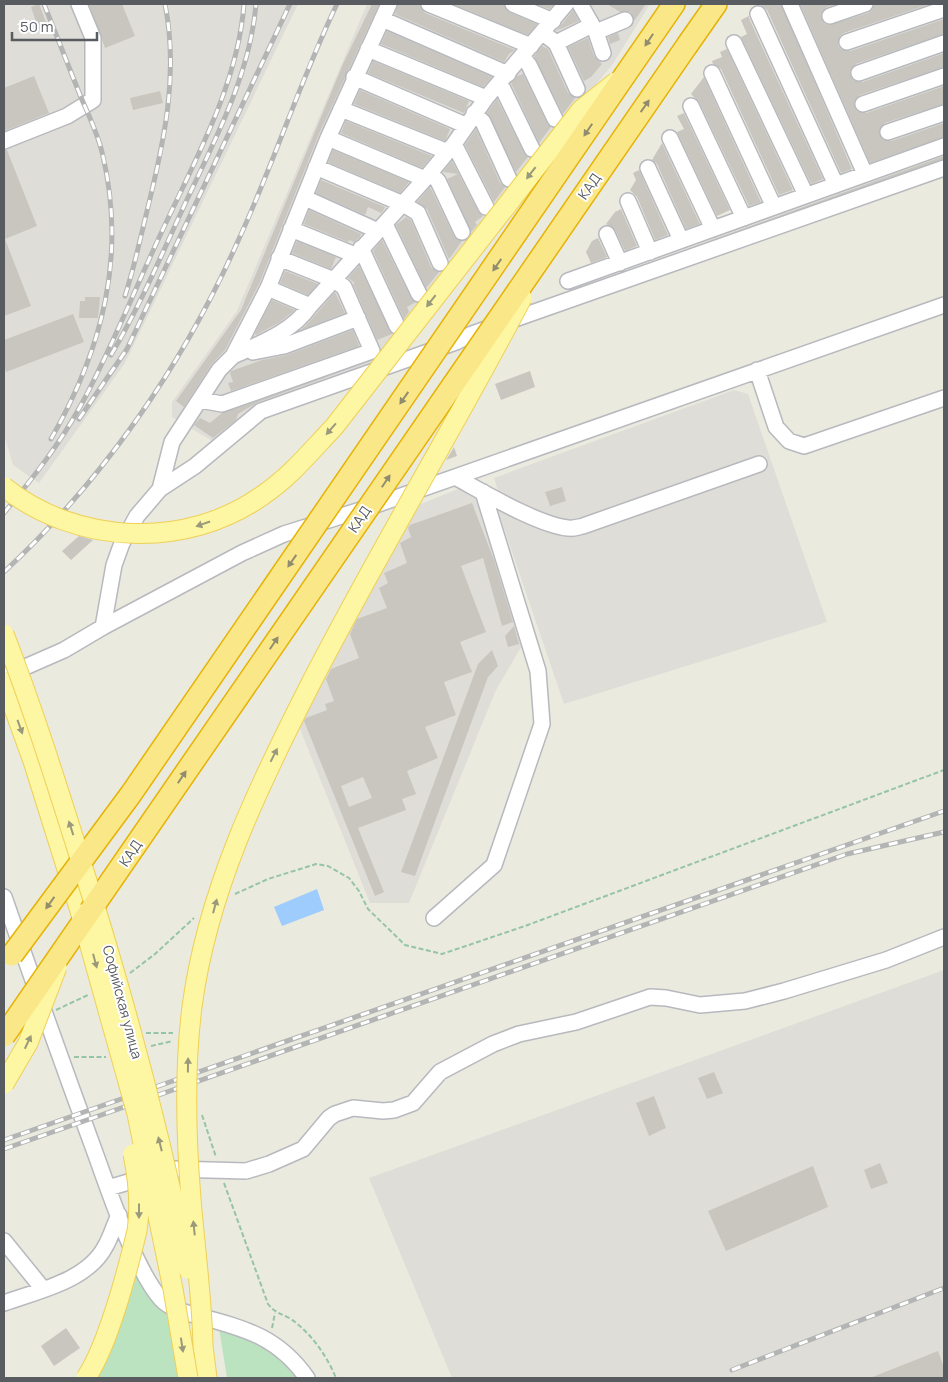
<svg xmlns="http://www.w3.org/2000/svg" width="948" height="1382" viewBox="0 0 948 1382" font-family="Manrope,sans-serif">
  <rect width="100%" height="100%" fill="#ebeadf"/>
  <!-- industrial -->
  <path fill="#dfddd7" d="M4,4H298L125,363L39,483L13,465L4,434Z
    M367,4H650L612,65L567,119L382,366L257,409L214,442L172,417V402L237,311Z
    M734,390L748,394L827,622L564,704L496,505L499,494L494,478Z
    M463,487L477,496L524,642L496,690L409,903H370L296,719L411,508Z
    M944,970V1378H452L369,1178Z"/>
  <!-- green -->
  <path fill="#bce3bf" d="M135,1268L171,1313L180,1378H96Z
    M219,1328L269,1346L300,1378H227Z"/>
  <!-- water -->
  <path fill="#9eccfd" d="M317,889L324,910L282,926L274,907Z"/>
  <!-- building -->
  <path fill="#c8c6bf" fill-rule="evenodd" d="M39,4L48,27L39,30L31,7Z
    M89,4H122L135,36L105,48Z
    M372,4H379L319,134L259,284L225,350L211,365L184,407L176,401L241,310L343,64Z
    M398,4H420L425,13L515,50L509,54L504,62L395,14Z
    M453,4H504L509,12L537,24L528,35Z
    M536,4H554L549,9Z
    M607,4H646L634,21L630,12H620Z
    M760,4H781L852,169L841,173L767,10Z
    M800,4H837L827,7L821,14L824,23L829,25L868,13L872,10L874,4H930L844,33L840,36L838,45L841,49L850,51L944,19V34L856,64L850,72L853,80L862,82L944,53V67L860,95L854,103L857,111L866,113L944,86V104L885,123L879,131L882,139L891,141L944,123V137L870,163Z
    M573,10L579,21L556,31L559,28Z
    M749,16V18L823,179L811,184L741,37L747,34L741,20Z
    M387,31L492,77L483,87L381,44Z
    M618,33L620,40L610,44L608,37Z
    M588,38L594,56L602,64L591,77L584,81L568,47Z
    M542,46L548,49L568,93L575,98L563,114L534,56Z
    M727,49L793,190L779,195L721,69L713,64L712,61L722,57L720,52Z
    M373,61L469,101L464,113L368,73Z
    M523,74L547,123L551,127L539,143L511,83L517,76Z
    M34,76L49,113L4,131V88Z
    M704,77L761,202L749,206L699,102L691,94Z
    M360,90L450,129L446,139L445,141L354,104Z
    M160,91L163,103L133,110L130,98Z
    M497,99L524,153L528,157L516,172L487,113Z
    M684,113L730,210L717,216L677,132L684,129L677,116Z
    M346,121L432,156L422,168L341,133Z
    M476,129L500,183L505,187L494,202L465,145Z
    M662,143L700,224L686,229L657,164L652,160Z
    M4,150H7L37,226L5,239L31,306L4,316Z
    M333,150L409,182L400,193L328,162Z
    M944,156V159L658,259L839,194Z
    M452,161L478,211L483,216L475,222L477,225L471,232L447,179L458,174L443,172Z
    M639,170L668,235L655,240L637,197L630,190L636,180L633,173Z
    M321,180L385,207L383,211L381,213L368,207L365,215L316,193Z
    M430,187L454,236L462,241L449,259L427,209L417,202Z
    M621,209L637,246L625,251L615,230L606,224L615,212Z
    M309,210L361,234L360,237L354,242L349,240L348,242L304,224Z
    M406,217L411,220L431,267L439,272L426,288L396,225Z
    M598,238L607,257L591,263L586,252L592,241Z
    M382,240L411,298L416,302L407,307L409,312L404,319L373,251Z
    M297,241L336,257L331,269L292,253Z
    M359,266L392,334L377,340L353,284L355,283L348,278Z
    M285,271L318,284L308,295L280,283Z
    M335,292L345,313L301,330L310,321Z
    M85,297H100L98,318H79L80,301H85Z
    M272,300L295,310L280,322L256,335L255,333Z
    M73,314L84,342L6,372L4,365V340Z
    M353,330L359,346L231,391L228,383L233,382L230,373L231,371L262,360L287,355Z
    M371,361L258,402L238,414L236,420L213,438L194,425L200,418L210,423L222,413Z
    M530,371L535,387L501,400L495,384Z
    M454,447L457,456L446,460L453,449Z
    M562,487L566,501L550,506L545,492Z
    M472,503L494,560L513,622L502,626L483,558L461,566L486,632L460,642L472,672L444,682L456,715L425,727L438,758L407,771L416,794L402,799L406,810L358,828L384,892L375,896L304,721L306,718L327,710L325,704L334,701L326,679L331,669L359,658L350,634L357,619L387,608L379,588L388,583L384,573L407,563L400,543L411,537L408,528L410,525ZM363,777L372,798L349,807L341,786Z
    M79,536L93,540L71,560L62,551Z
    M514,626L519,644L508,647L505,636Z
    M492,650L498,666L488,677L415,876L401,872L478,664Z
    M714,1072L723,1093L707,1099L698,1078Z
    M654,1096L666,1128L649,1136L636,1103Z
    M880,1163L888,1183L871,1189L864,1170Z
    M813,1166L828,1207L726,1251L708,1211Z
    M66,1328L80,1348L54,1366L41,1346Z
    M938,1351L944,1368V1378H870Z"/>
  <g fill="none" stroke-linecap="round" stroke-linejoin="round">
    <defs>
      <path id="minor" d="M429,4L531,46
        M513,4L553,21
        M580,4L596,32L603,53
        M790,4L865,174
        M758,14L836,185
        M830,16L865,4
        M382,19L508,74
        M596,32L625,20
        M543,33L556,43L577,89
        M847,42L944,9
        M556,43L592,25
        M734,43L806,195
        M368,49L486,98
        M522,56L529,65L555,119
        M712,73L774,207
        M859,73L944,43
        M354,77L465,125
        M500,83L532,149
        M863,104L944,76
        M691,106L744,218
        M341,109L448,152
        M474,113L483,122L509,179
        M888,132L944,113
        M328,138L425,179
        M670,138L713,229
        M4,141L67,116L93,100V38L79,4
        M454,144L486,207
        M316,167L403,204L418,213L440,263
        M648,168L681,240
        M430,173L438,181L462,232
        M305,198L378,231
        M628,201L650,252
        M385,224L419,294
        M291,229L355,255
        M607,234L620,263
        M361,248L397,326
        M568,281L944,146
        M268,288L310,306
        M253,352L284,346L358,318
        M233,356C261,343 292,332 310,306L425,179L454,144L486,98L566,4
        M757,370L776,427L789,441L804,446L944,398
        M200,400L222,404L372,351L344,287L334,280L279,258
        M455,477C483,492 538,525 568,528C573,529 578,527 583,526L759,464
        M160,489L172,442L219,370L233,356L268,288L328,138L389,4
        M103,627L114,565L122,543L137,516L160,489L195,466L261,411L456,342L472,334L944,168
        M7,675L64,650L103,627L242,553L284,534L367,508L944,305
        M4,897C34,984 65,1071 97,1158C110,1194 136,1271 161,1299C171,1310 188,1313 202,1317C247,1329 279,1338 307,1378
        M434,918L494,865L542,724L538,671L483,492
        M108,1188L173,1169L246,1171L269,1164L303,1149L329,1118L335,1114L353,1108L383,1111L394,1110L413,1103L440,1072L493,1044L519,1034L576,1022L650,997L666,998L700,1005L745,1001L784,991L886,960L944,937
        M4,1241L43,1289
        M4,1303C37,1291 87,1281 105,1247C111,1237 114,1225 119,1215"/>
      <path id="major" d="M4,681L33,761L81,914
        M203,1346L207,1378"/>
      <path id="highway" d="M688,44L716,4
        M625,75L674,4"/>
    </defs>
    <!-- minor casing -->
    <use href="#minor" stroke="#b7b9be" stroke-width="18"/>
    <!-- major casing -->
    <use href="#major" stroke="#eed056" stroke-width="21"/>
    <!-- highway casing -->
    <use href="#highway" stroke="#e6b204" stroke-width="24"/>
    <!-- path -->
    <path stroke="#95c4a6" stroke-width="2" stroke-dasharray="5 2.5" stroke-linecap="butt" d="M235,894L268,879L316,864L328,866L349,878L359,891L368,909L405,945L442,954L525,926L944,770
      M130,973L155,954L194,918
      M56,1010L88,995
      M146,1033H173
      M151,1046L173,1041
      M74,1057H106
      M202,1115L216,1157
      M224,1183L268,1304C275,1313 282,1314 291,1319C311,1333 327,1356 336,1378
      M272,1328L275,1313"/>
    <!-- minor -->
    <use href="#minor" stroke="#fff" stroke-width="15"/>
    <!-- major -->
    <use href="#major" stroke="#fdf6a3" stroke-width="19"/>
    <!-- highway -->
    <use href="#highway" stroke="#fae787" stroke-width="21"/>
    <defs>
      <path id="rail" d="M44,4C56,34 68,65 80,95C88,114 97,132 102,152C127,255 103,348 51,439
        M125,296C134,268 140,240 147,211C164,142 179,75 165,4
        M111,355C139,308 161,256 184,206C214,141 250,76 256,4
        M79,419L127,349L290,4
        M4,513C32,479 60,444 81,405C112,348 136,286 164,227C197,156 238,83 244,4
        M4,572C103,480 183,365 238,241C274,163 300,81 337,4
        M4,1140L944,811
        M4,1149L847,854L944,832
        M732,1370L944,1288"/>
    </defs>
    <!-- rail casing -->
    <use href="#rail" stroke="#b3b4b4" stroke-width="5"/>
    <!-- rail -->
    <use href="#rail" stroke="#fff" stroke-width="3" stroke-dasharray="9" stroke-linecap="butt"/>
    <defs>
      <path id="major-bridge" d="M4,487C76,545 187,550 263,495C291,476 311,451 334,427L581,110L616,82
        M4,634C32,706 55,779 78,852C122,989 159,1128 188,1269
        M81,914L137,1114L173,1289L188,1378
        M4,1084L28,1043L57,967
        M203,1346C202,1297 195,1248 191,1199C186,1137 184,1070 192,1007C207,892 258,787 310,685C377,554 454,428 522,298
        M86,1378C109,1343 127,1272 137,1231C141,1205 138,1179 133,1154"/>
      <path id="highway-bridge" d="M12,955L131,794L625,75
        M4,1036L688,44"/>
    </defs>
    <!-- major-bridge casing -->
    <use href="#major-bridge" stroke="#eed056" stroke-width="21" stroke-linecap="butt"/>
    <!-- highway-bridge casing -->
    <use href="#highway-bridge" stroke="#e6b204" stroke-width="24" stroke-linecap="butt"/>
    <!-- major-bridge -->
    <use href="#major-bridge" stroke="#fdf6a3" stroke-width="19"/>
    <!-- highway-bridge -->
    <use href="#highway-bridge" stroke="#fae787" stroke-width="21"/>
  </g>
  <!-- one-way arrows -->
  <defs><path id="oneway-solid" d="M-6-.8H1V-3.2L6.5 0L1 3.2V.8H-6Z" transform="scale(1.25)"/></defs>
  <g fill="#918c6e">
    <use href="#oneway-solid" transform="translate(649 40) rotate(124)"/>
    <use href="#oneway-solid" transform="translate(645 106) rotate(-55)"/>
    <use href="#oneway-solid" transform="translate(588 130) rotate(124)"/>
    <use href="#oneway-solid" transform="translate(497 265) rotate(125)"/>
    <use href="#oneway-solid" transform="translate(404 398) rotate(125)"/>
    <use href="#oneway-solid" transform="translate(386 481) rotate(-56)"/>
    <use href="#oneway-solid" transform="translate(292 561) rotate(125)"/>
    <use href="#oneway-solid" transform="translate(274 643) rotate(-56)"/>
    <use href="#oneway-solid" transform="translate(182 777) rotate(-56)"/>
    <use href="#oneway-solid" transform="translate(50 903) rotate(126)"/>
  </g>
  <g fill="#9a997b">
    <use href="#oneway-solid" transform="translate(531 173) rotate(128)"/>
    <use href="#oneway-solid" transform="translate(431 301) rotate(128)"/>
    <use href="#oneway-solid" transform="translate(331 429) rotate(131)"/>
    <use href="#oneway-solid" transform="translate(203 524) rotate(161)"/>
    <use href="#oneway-solid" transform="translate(20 727) rotate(70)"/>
    <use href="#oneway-solid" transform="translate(274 755) rotate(-63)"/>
    <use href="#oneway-solid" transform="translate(71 828) rotate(-108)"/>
    <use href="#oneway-solid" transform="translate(215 906) rotate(-75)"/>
    <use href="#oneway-solid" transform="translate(95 961) rotate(75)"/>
    <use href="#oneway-solid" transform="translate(28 1042) rotate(-65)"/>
    <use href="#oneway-solid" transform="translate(188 1065) rotate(-89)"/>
    <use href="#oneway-solid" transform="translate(160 1144) rotate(-104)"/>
    <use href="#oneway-solid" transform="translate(139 1211) rotate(90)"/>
    <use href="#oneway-solid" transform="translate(194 1228) rotate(-96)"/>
    <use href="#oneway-solid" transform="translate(182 1345) rotate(81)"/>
  </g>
  <g text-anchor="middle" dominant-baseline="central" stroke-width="4" stroke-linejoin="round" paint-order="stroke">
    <!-- street labels -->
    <g font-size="14" fill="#585b60" stroke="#fff">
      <text transform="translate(589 186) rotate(-55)">КАД</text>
      <text transform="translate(359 519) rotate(-56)">КАД</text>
      <text transform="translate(130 853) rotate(-56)">КАД</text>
      <text transform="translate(123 1002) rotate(75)">Софийская улица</text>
    </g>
  </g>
  <!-- border -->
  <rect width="948" height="1382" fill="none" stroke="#585b60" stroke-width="10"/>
  <!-- scale -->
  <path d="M12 32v8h85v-8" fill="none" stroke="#585b60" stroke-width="2.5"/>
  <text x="20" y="32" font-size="15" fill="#585b60" stroke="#ffffff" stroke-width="4" paint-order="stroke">50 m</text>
</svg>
